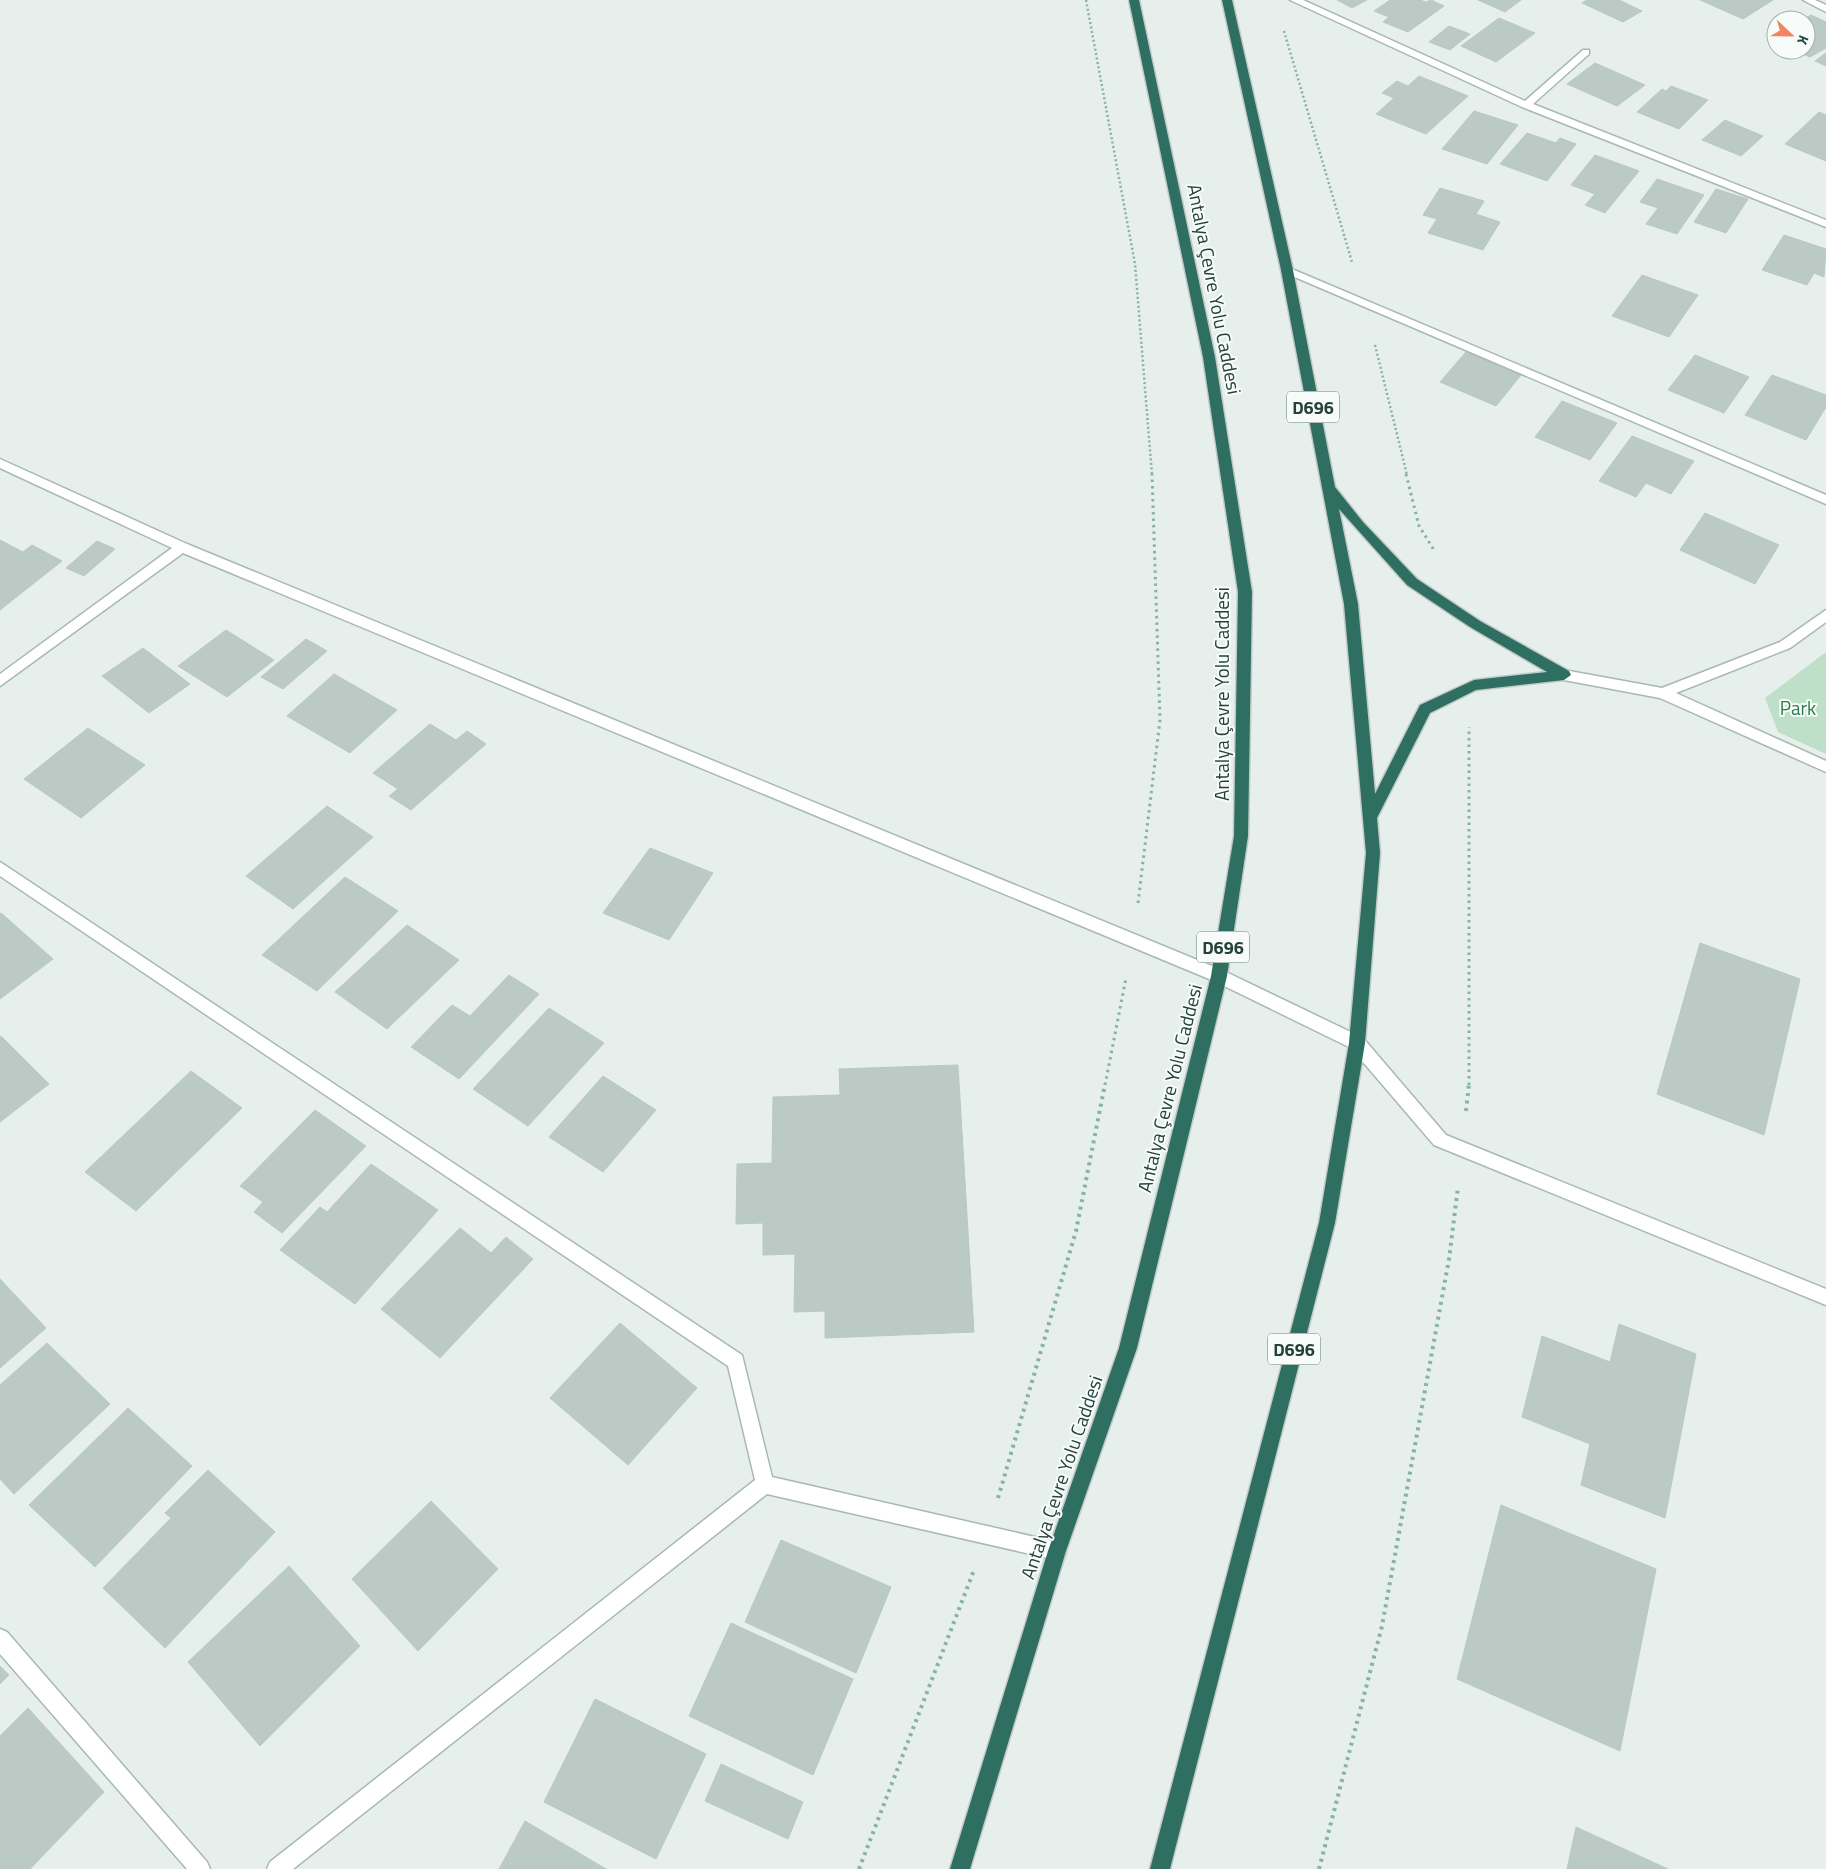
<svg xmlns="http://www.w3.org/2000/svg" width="1826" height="1869" viewBox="0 0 1826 1869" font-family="'Titillium Web',sans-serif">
  <rect width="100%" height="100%" fill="#e6efeb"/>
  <!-- green -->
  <path fill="#bfe0c8" d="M1826,652V754L1778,732L1765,698Z"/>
  <!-- building -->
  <path fill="#bbcac4" stroke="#b8c9c2" d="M1337,0H1367L1352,8Z
    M1390,0H1420L1426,2L1431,0L1444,6L1408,32L1383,22L1389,17L1374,11Z
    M1478,0H1521L1505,12Z
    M1587,0H1619L1642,11L1623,22L1582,3Z
    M1700,0H1773L1743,19Z
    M1811,15L1826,22V48L1810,57L1795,50H1806V20H1803Z
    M1499,18L1535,33L1496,62L1461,46Z
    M1449,26L1470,34L1450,50L1429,42Z
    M1826,53V66L1815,61Z
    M1595,63L1645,85L1617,106L1567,84Z
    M1419,76L1468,96L1426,134L1376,114L1394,98L1382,93L1397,81L1408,86Z
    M1671,86L1708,100L1679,129L1637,112L1662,89L1666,91Z
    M1474,111L1518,125L1487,164L1442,149Z
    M1819,112L1826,115V161L1785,144Z
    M1725,120L1763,136L1741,156L1702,140Z
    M1527,133L1556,143L1560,138L1576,144L1547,181L1500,164Z
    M1595,155L1639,171L1605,213L1585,205L1595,194L1571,185Z
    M1657,179L1704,195L1677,234L1646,224L1658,208L1640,202Z
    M1440,188L1484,201L1476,214L1500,222L1483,250L1428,233L1437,219L1423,215Z
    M1716,189L1748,199L1726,233L1694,222Z
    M1784,235L1826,249L1824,277L1814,273L1807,285L1762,270Z
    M1642,275L1698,295L1669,337L1612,316Z
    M1466,352L1521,375L1496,406L1440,382Z
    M1695,355L1749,377L1724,413L1668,390Z
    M1772,375L1826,395V407L1806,440L1745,415Z
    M1562,401L1617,423L1590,460L1535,437Z
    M1632,436L1694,461L1671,494L1646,483L1636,497L1599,481Z
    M1705,513L1779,545L1755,584L1680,550Z
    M0,540L23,552L32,545L62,561L0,610Z
    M97,541L115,549L84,576L66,568Z
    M226,630L274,660L227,697L178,666Z
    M306,639L327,651L283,689L261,677Z
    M143,648L190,684L149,713L102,676Z
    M334,674L397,710L350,753L287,716Z
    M430,724L456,740L467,731L486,744L411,810L389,796L398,789L373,773Z
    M88,728L145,765L81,818L24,779Z
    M327,806L373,837L293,909L246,876Z
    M650,848L713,873L669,940L603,913Z
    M345,877L398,911L317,991L262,955Z
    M1,913L53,959L0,999V914Z
    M407,925L459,960L387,1029L335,992Z
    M1700,943L1800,979L1764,1135L1657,1094Z
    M509,975L539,994L459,1079L411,1047L452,1005L470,1016Z
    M549,1008L604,1043L528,1126L473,1089Z
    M1,1036L49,1084L0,1122V1037Z
    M958,1065L974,1332L825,1338V1311L794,1312L795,1254L763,1255V1223L736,1224L737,1164L772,1163L773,1097L840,1095L839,1069Z
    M191,1071L242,1108L136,1211L85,1172Z
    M603,1076L656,1110L603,1172L549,1137Z
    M315,1110L366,1146L282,1233L254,1212L263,1202L240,1186Z
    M371,1164L438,1210L355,1304L280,1250L320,1207L327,1212Z
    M460,1228L491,1253L506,1237L533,1259L440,1358L381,1309Z
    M0,1279L46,1328L0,1368Z
    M620,1323L697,1388L628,1465L550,1398Z
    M1619,1324L1696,1354L1665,1518L1581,1485L1590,1444L1522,1417L1542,1336L1610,1362Z
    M47,1343L110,1404L14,1494L0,1479V1385Z
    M128,1408L192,1466L95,1567L29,1505Z
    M208,1470L275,1532L165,1648L103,1588L171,1518L165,1513Z
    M431,1501L498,1569L418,1651L352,1579Z
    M1501,1505L1656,1569L1620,1751L1457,1679Z
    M781,1540L891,1587L856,1673L745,1622Z
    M289,1566L360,1646L260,1746L188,1662Z
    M731,1623L853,1679L813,1775L689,1716Z
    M0,1666L9,1675L0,1684Z
    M595,1699L706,1754L656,1859L544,1802Z
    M28,1708L104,1792L30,1869H0V1736Z
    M721,1764L803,1802L788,1839L705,1801Z
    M525,1821L606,1869H499Z
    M1576,1827L1668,1869H1567Z"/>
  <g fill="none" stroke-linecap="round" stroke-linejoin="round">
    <defs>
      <path id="minor" d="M1290,0H1303L1525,101L1583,50H1589V54L1533,104L1826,220V227L1522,107Z
        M1803,0H1815L1826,5V12Z
        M1287,267L1826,495V504L1283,272V268Z
        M0,459L187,544L1224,971L1363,1038L1446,1135L1826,1289V1305L1434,1145L1351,1048L1214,981L183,553L0,686V674L172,548L0,468Z
        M1826,610V622L1790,648L1676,693L1826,761V772L1660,698L1564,680L1557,675L1564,670L1662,688L1780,642Z
        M0,862L742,1355L772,1477L1057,1542L1064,1544L1066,1551L1064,1558L1057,1560L767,1494L293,1869H267L270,1862L755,1480L728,1366L0,876Z
        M0,1629L7,1632L207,1862L210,1869H187L0,1654Z"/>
      <path id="highway" d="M1129,0H1139L1215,357L1252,592L1248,836L1227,976L1137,1348L1066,1551L970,1869H950L1048,1551L1119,1348L1211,976L1234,836L1238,592L1203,357Z
        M1222,0H1232L1293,270L1335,487L1363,522L1417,579L1480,621L1569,671L1571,675L1564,680L1476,690L1430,713L1377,818L1380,853L1365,1043L1335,1223L1170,1869H1150L1319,1223L1349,1043L1366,853L1344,604L1281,270ZM1339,509L1407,585L1470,627L1547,672L1474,680L1420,705L1375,794L1358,604Z"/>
    </defs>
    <!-- minor casing -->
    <use href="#minor" stroke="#a8b8b2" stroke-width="3"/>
    <!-- highway casing -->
    <use href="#highway" stroke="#c2cac8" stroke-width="3"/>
    <!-- path-far2 -->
    <path stroke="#86b3a5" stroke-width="2.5" stroke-dasharray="2 2.5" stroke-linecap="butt" d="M1086,0L1135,264L1152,475
      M1284,31L1352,262
      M1375,345L1407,475"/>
    <!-- path-far1 -->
    <path stroke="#86b3a5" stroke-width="3" stroke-dasharray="2.5 4" stroke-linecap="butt" d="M1406,474L1419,526L1434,550
      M1138,903L1160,720L1152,474
      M1105,1085L1126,978
      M1469,1085V727"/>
    <!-- path -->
    <path stroke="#86b3a5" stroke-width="4" stroke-dasharray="3 4.5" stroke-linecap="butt" d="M1466,1111L1469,1084
      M998,1498L1076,1231L1105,1084
      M859,1869L974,1570
      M1319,1869L1382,1626L1449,1259L1458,1187"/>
    <!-- minor -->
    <use href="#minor" fill="#fff" fill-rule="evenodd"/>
    <!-- highway -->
    <use href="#highway" fill="#2f6f62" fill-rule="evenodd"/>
  </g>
  <g text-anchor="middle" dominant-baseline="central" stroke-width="4" stroke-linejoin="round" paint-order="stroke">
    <!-- shield labels -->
    <g fill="#f7fbf9" stroke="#637a73" stroke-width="1">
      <rect x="1287" y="391.5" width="52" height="31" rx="4"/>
      <rect x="1197" y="931.5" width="52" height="31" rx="4"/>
      <rect x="1268" y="1333.5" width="52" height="31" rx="4"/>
    </g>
    <g font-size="18" font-weight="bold" fill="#24423a">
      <text x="1313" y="407">D696</text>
      <text x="1223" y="947">D696</text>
      <text x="1294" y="1349">D696</text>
    </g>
    <!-- street labels -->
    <g font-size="19" fill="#24423a" stroke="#f7fbf9">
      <text transform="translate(1215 289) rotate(79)">Antalya Çevre Yolu Caddesi</text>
      <text transform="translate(1221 694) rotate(-90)">Antalya Çevre Yolu Caddesi</text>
      <text transform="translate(1169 1088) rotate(-76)">Antalya Çevre Yolu Caddesi</text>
      <text transform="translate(1061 1477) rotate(-71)">Antalya Çevre Yolu Caddesi</text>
    </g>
    <!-- park labels -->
    <g font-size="19" fill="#2d7a4b" stroke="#f7fbf9">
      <text x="1798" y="707">Park</text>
    </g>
  </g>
  <!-- north arrow -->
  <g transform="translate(1791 35) rotate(112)"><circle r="24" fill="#f7fbf9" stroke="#a3b1ad"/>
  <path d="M0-4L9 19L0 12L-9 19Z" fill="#f4845f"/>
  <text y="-8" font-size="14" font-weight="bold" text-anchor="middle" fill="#24423a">K</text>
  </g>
</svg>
